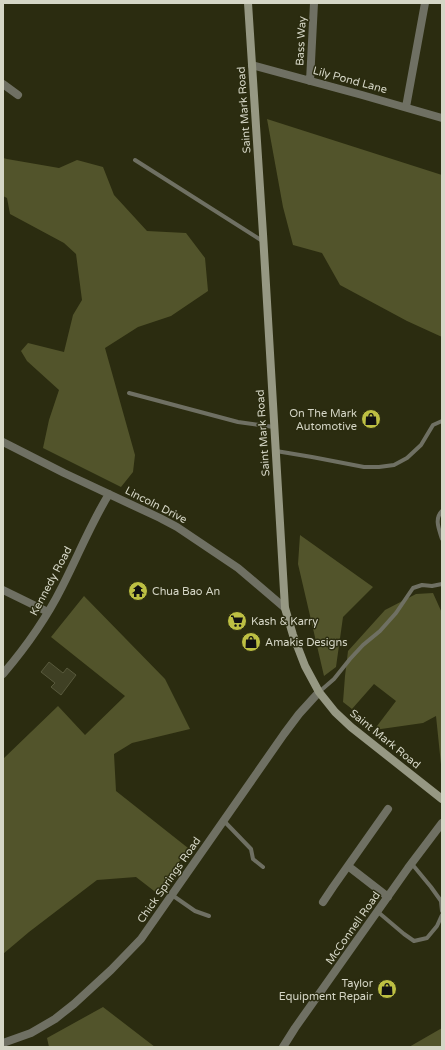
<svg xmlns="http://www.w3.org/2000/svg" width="445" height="1050" viewBox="0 0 445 1050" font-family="'Varela Round',sans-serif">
  <rect width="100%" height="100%" fill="#2b2c10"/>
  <!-- green -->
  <path fill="#52542b" d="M267,119L442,175V337L407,321L340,285L322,253L293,245L283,207Z
    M3,158L7,159L59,168L77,160L103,167L114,195L147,231L186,233L205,258L208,291L171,316L138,327L105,348L135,455L133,472L121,487L43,448L49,420L59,390L27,361L21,351L28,343L64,352L73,315L82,300L76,254L64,243L10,214L7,198L3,196Z
    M300,535L373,587L343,617L336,667L324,676L298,564Z
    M433,593L442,613V774L436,716L423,723L374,730L396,701L374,684L352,709L343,702L345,676L348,651L385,610L416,594Z
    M84,596L165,679L190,729L132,743L114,754L116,791L188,848L158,894L136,877L97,880L29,932L3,954V759L58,706L85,735L125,696L51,637Z
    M103,1007L155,1047H49L47,1038Z
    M442,1028V1047H409Z"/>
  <!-- building -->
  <path fill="#3f4024" stroke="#58593c" d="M49,662L63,673L67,668L76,675L61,695L51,687L55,683L41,672Z"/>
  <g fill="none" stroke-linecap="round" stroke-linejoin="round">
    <!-- lane -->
    <path stroke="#6f7063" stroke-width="4" d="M135,160L264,242
      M129,393L238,422L274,427
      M276,451L312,457L364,467H379L394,465L407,458L421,445L433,425L442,421
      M442,511C434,519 439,529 442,539
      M319,692L334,679L350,659L363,645L380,631L396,613L413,588L422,585L432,586L442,584
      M224,821L251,849L253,859L263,867
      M412,864L431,887L441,901L442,911
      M172,895L195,911L209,916
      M378,912L404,934L414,941L427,938L437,926L442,915"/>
    <!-- street -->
    <path stroke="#6f7063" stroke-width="8" d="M252,65L362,95L442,118
      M310,81L314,3
      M3,84L18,95
      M406,107L425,3
      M3,442L64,473L160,518L177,527L238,568L285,608
      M3,590L48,612
      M3,674C26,647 46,619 62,587C78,556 91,523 109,494
      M348,866L388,897
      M323,902L333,887L388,809
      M3,1043L31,1033L55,1019L74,1004L111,970L141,939L284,734L299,714L319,692
      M283,1047L295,1028L408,868L442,823"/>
    <!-- secondary -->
    <path stroke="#969883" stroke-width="8" d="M248,3L263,234L285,608L293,635L305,666L319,692L335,712L351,727L442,799"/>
  </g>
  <!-- icons -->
  <defs>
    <symbol id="shop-disc" viewBox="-11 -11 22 22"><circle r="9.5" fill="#bdbf43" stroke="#2b2c10"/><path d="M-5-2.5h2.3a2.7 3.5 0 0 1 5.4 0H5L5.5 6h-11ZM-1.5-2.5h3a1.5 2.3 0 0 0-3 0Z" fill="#111"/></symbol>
    <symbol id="temple-disc" viewBox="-11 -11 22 22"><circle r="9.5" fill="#bdbf43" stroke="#2b2c10"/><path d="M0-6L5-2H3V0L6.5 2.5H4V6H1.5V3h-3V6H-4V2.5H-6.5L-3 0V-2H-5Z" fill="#111"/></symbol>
    <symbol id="supermarket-disc" viewBox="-11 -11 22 22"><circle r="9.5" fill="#bdbf43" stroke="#2b2c10"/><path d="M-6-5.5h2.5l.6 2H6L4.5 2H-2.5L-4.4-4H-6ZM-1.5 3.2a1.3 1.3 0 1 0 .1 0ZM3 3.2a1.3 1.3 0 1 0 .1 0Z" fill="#111"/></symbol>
  </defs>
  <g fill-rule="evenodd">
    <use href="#shop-disc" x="360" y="408" width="22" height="22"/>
    <use href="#temple-disc" x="127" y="580" width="22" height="22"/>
    <use href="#supermarket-disc" x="226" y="610" width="22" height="22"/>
    <use href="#shop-disc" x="240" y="631" width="22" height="22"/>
    <use href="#shop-disc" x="376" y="978" width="22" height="22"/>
  </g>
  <g text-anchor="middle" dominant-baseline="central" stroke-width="3" stroke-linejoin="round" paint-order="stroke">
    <!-- street labels -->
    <g font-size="11" fill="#d5d6c6" stroke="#2b2c10">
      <text transform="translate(301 41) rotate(-87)">Bass Way</text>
      <text transform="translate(350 80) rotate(15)">Lily Pond Lane</text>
      <text transform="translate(244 110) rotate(-94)">Saint Mark Road</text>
      <text transform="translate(263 433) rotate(-94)">Saint Mark Road</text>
      <text transform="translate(156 505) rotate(27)">Lincoln Drive</text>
      <text transform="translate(51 581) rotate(-62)">Kennedy Road</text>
      <text transform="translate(385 739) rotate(39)">Saint Mark Road</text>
      <text transform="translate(169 880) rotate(-55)">Chick Springs Road</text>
      <text transform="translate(353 928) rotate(-55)">McConnell Road</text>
    </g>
    <!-- poi labels -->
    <g font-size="11" fill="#d5d6c6" stroke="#2b2c10" text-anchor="start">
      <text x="357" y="413" text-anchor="end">On The Mark<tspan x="357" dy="13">Automotive</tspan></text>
      <text x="152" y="591">Chua Bao An</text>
      <text x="251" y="621">Kash &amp; Karry</text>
      <text x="265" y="642">Amakis Designs</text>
      <text x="373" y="983" text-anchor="end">Taylor<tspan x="373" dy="13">Equipment Repair</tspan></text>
    </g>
  </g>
  <!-- border -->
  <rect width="445" height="1050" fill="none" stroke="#d5d6c6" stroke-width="8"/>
</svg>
